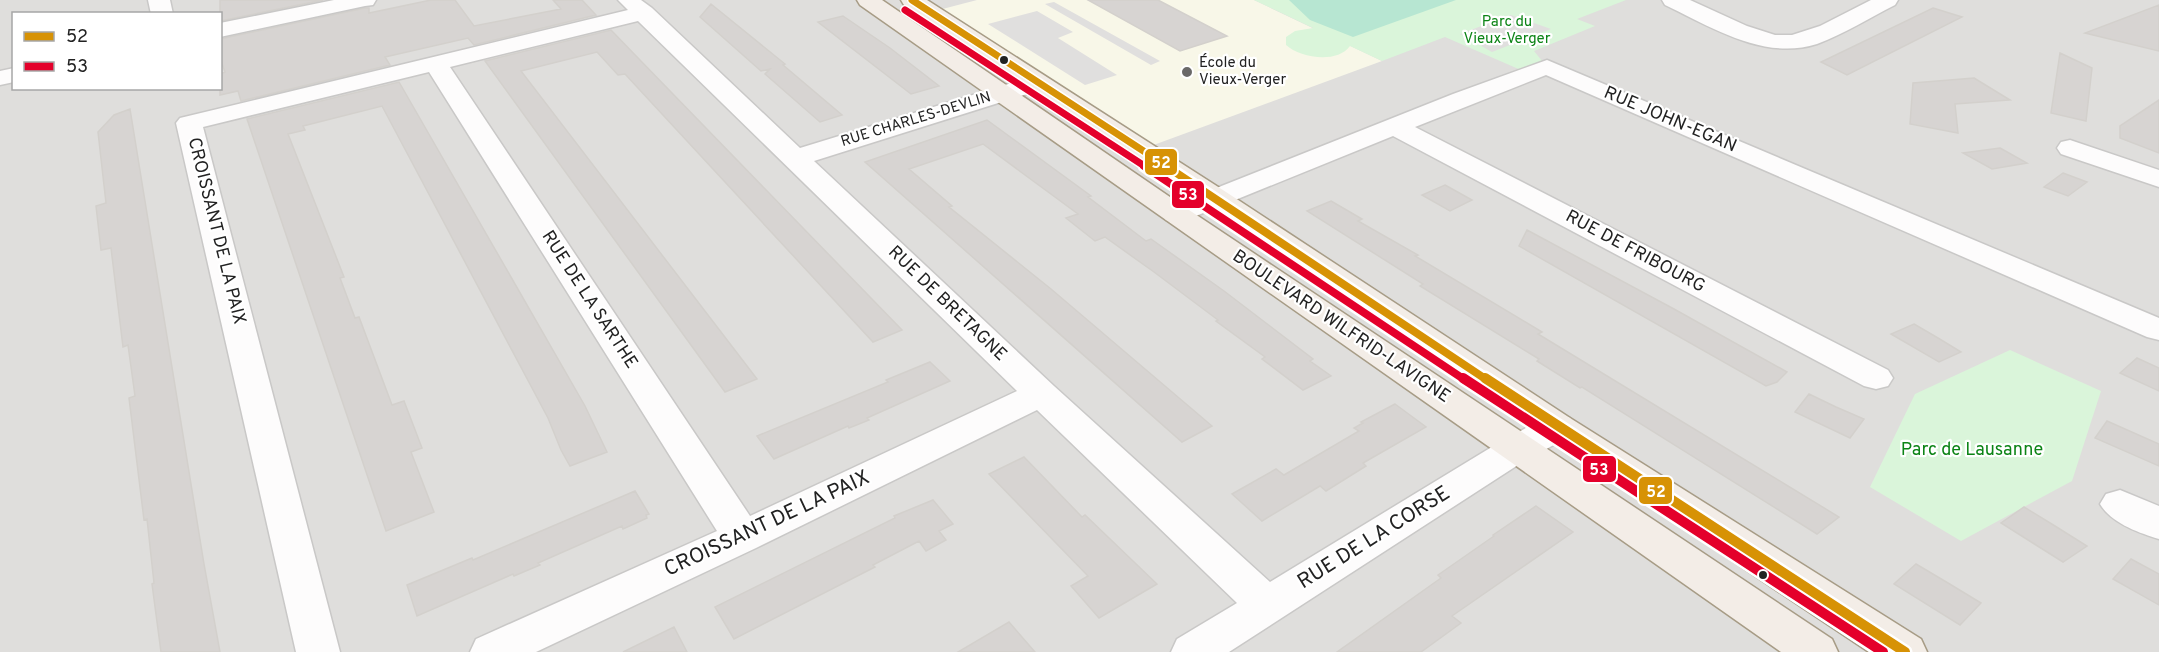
<svg xmlns="http://www.w3.org/2000/svg" width="2159" height="652" viewBox="0 0 2159 652" font-family="Overpass,sans-serif">
  <rect width="100%" height="100%" fill="#f0eeeb"/>
  <!-- residential -->
  <path fill="#dfdedc" fill-rule="evenodd" d="M0,0H2159V652H0ZM14,14H220V88H14Z"/>
  <!-- education -->
  <path fill="#f8f7e8" d="M977,0H1254L1382,61L1140,150L931,12Z"/>
  <!-- park -->
  <path fill="#daf5da" d="M1254,0H1626L1577,19L1595,26L1534,51L1547,67L1530,74L1445,37L1382,61L1350,46C1337,64 1300,58 1286,45V37L1295,31L1313,28Z
    M2010,350L2101,391L2072,481L1961,541L1870,487L1915,394Z"/>
  <!-- pitch -->
  <path fill="#b7e6d2" d="M1289,0H1456L1353,37L1310,20Z"/>
  <!-- parking -->
  <path fill="#e0dfde" d="M1054,2L1160,61L1151,65L1045,4Z
    M1037,11L1073,32L1058,38L1117,75L1085,85L988,24Z
    M1511,15L1551,29L1492,52L1460,34Z"/>
  <!-- building -->
  <path fill="#d7d4d2" stroke="#d3d0cc" stroke-width="1.5" d="M220,0H323L220,21Z
    M431,0H455L474,26L561,9L553,0H582L596,15L474,45L468,38L385,57L390,65L241,101L238,91L220,95V74L225,72L220,58V39L365,8H369V13Z
    M1088,0H1158L1227,36L1180,51Z
    M711,4L785,64L783,65L842,115L820,122L765,74L770,69L761,71L700,17Z
    M2159,5V51L2085,33Z
    M1933,8L1962,17L1847,75L1821,62Z
    M843,16L890,48L939,86L911,94L818,22Z
    M611,30L639,59L902,330L873,342L625,74L618,75L597,52L521,71L757,379L725,392L485,61Z
    M2060,53L2092,68L2086,121L2051,113Z
    M1974,78L2010,100L1955,104L1958,133L1910,124L1913,83Z
    M399,82L585,406L607,452L570,466L561,450L548,418L382,106L303,126L305,130L288,134L344,277L340,278L355,318L359,317L392,405L404,401L422,448L411,452L434,512L386,531L247,119Z
    M2159,100V153L2120,138V126Z
    M130,109L204,564L220,652H161L152,584L154,583L147,519L144,520L129,398L135,396L128,345L123,347L111,248L101,250L96,206L106,203L98,132L114,115Z
    M987,120L1091,196L1088,197L1146,241L1151,239L1224,291L1313,359L1310,361L1331,376L1303,390L1262,359L1265,357L1216,321L1218,320L1154,272L1105,237L1095,241L1066,218L1078,214L983,144L909,169L952,206L949,207L1051,289L1212,426L1182,442L865,162Z
    M2000,148L2027,163L1992,169L1963,153Z
    M2063,173L2087,182L2068,196L2044,187Z
    M1445,185L1472,200L1450,211L1422,195Z
    M1331,201L1362,219L1358,221L1418,255L1415,256L1542,332L1538,334L1839,517L1817,534L1582,387L1580,388L1537,361L1539,359L1420,286L1423,284L1307,211Z
    M1527,230L1674,309L1787,372L1777,382L1766,386L1519,246Z
    M1914,324L1938,338L1961,352L1939,362L1891,334Z
    M2137,358L2159,368V391L2120,373Z
    M930,362L950,381L867,418L869,420L849,428L848,426L774,459L757,436L888,382L886,380Z
    M1809,394L1836,407L1864,419L1850,438L1795,412Z
    M1395,404L1426,427L1363,463L1366,466L1326,491L1320,486L1262,521L1232,494L1276,469L1284,475L1359,431L1354,428L1363,423L1361,422Z
    M2107,421L2159,444V466L2095,438Z
    M1024,457L1082,517L1085,515L1157,584L1099,618L1071,586L1088,576L989,474Z
    M635,491L649,514L646,515L647,518L623,529L622,526L538,563L540,565L514,576L513,574L417,616L407,585L472,558L473,560Z
    M933,500L953,524L939,531L946,540L926,551L919,541L873,565L875,567L734,639L715,607L895,518L894,516Z
    M1536,506L1573,532L1452,616L1461,623L1421,652H1337L1441,578L1438,575L1494,536L1493,535Z
    M2024,507L2055,526L2087,546L2063,562L2001,523Z
    M2131,559L2159,574V605L2113,579Z
    M1916,564L1948,583L1981,603L1960,625L1894,584Z
    M1009,622L1035,652H958Z
    M674,627L687,652H623Z"/>
  <g fill="none" stroke-linecap="round" stroke-linejoin="round">
    <defs>
      <path id="minor" d="M148,0H170L173,14H151Z
        M334,0H376L373,5L365,6L220,37V23Z
        M618,0H641L652,8L800,148L1028,78L1037,76L1046,78L1049,83L1046,88L814,161L1054,386L1270,582L1495,445L1544,418L1557,414L1570,418L1575,427L1570,436L1521,463L1229,652H1171L1177,639L1237,603L1037,410L756,548L536,652H470L476,639L717,531L429,72L203,127L340,652H296L176,123L180,118L628,10ZM638,21L1017,391L750,516L450,67Z
        M1662,0H1690L1747,26L1775,35H1792L1820,26L1871,0H1898L1895,5C1869,18 1844,34 1817,44C1764,61 1711,27 1665,5Z
        M1547,60L2159,318V340L2147,337L1546,75L1415,127L1888,370L1893,378L1888,386L1876,389L1864,386L1393,136L1186,220L1176,223L1166,220L1162,214L1166,208L1453,94Z
        M14,68V82L0,85V71Z
        M2070,140L2159,170V187L2061,154L2057,148L2061,142Z
        M2120,490L2159,506V539C2139,533 2111,523 2100,504L2106,494Z"/>
      <path id="major" d="M857,0H882L1186,208L1832,639L1838,652H1781L860,5Z
        M901,0H927L1226,192L1570,418L1921,639L1927,652H1869C1547,438 1228,218 904,5Z"/>
    </defs>
    <!-- minor casing -->
    <use href="#minor" stroke="#c9c8c7" stroke-width="3"/>
    <!-- major casing -->
    <use href="#major" stroke="#a79c86" stroke-width="3"/>
    <!-- minor -->
    <use href="#minor" fill="#fdfcfc" fill-rule="evenodd"/>
    <!-- major -->
    <use href="#major" fill="#f3ede7" fill-rule="evenodd"/>
    <defs>
      <path id="bus-1-far2" d="M912,0L1168,167"/>
      <path id="bus-1-far1" d="M1166,166L1487,380"/>
      <path id="bus-1" d="M1485,378L1905,652"/>
      <path id="bus-2-far2" d="M905,10L1146,167"/>
      <path id="bus-2-far1" d="M1144,166L1465,380"/>
      <path id="bus-2" d="M1463,378L1883,652"/>
    </defs>
    <!-- bus-1-far2 casing -->
    <use href="#bus-1-far2" stroke="#fff" stroke-width="10"/>
    <!-- bus-1-far1 casing -->
    <use href="#bus-1-far1" stroke="#fff" stroke-width="13"/>
    <!-- bus-1 casing -->
    <use href="#bus-1" stroke="#fff" stroke-width="15"/>
    <!-- bus-2-far2 casing -->
    <use href="#bus-2-far2" stroke="#fff" stroke-width="10"/>
    <!-- bus-2-far1 casing -->
    <use href="#bus-2-far1" stroke="#fff" stroke-width="13"/>
    <!-- bus-2 casing -->
    <use href="#bus-2" stroke="#fff" stroke-width="15"/>
    <!-- bus-1-far2 -->
    <use href="#bus-1-far2" stroke="#d79205" stroke-width="7"/>
    <!-- bus-1-far1 -->
    <use href="#bus-1-far1" stroke="#d79205" stroke-width="8"/>
    <!-- bus-1 -->
    <use href="#bus-1" stroke="#d79205" stroke-width="10"/>
    <!-- bus-2-far2 -->
    <use href="#bus-2-far2" stroke="#e4002b" stroke-width="7"/>
    <!-- bus-2-far1 -->
    <use href="#bus-2-far1" stroke="#e4002b" stroke-width="8"/>
    <!-- bus-2 -->
    <use href="#bus-2" stroke="#e4002b" stroke-width="10"/>
  </g>
  <!-- markers -->
  <g fill="#222" stroke="#fff" stroke-width="2">
    <circle cx="1004" cy="60" r="5"/>
    <circle cx="1763" cy="575" r="5"/>
  </g>
  <circle fill="#6a6968" stroke="#fff" stroke-width="2" cx="1187" cy="72" r="6"/>
  <g text-anchor="middle" dominant-baseline="central" stroke-width="4.5" stroke-linejoin="round" paint-order="stroke">
    <!-- far-park labels -->
    <g font-size="15" fill="#0c8416" stroke="#fff">
      <text x="1507" y="22">Parc du<tspan x="1507" dy="17">Vieux-Verger</tspan></text>
    </g>
    <!-- far-poi labels -->
    <g font-size="15" fill="#222" stroke="#fff" text-anchor="start">
      <text x="1199" y="63">École du<tspan x="1199" dy="17">Vieux-Verger</tspan></text>
    </g>
    <!-- far-street labels -->
    <g font-size="15" fill="#222" stroke="#fff">
      <text transform="translate(916 120) rotate(-17)">RUE CHARLES-DEVLIN</text>
    </g>
    <!-- street labels -->
    <g font-size="18" fill="#222" stroke="#fff">
      <text transform="translate(1670 120) rotate(23)">RUE JOHN-EGAN</text>
      <text transform="translate(216 231) rotate(76)">CROISSANT DE LA PAIX</text>
      <text transform="translate(1635 252) rotate(28)">RUE DE FRIBOURG</text>
      <text transform="translate(589 300) rotate(57)">RUE DE LA SARTHE</text>
      <text transform="translate(947 304) rotate(44)">RUE DE BRETAGNE</text>
      <text transform="translate(1341 327) rotate(34)">BOULEVARD WILFRID-LAVIGNE</text>
    </g>
    <!-- park labels -->
    <g font-size="18" fill="#0c8416" stroke="#fff">
      <text x="1972" y="450">Parc de Lausanne</text>
    </g>
    <!-- near-street labels -->
    <g font-size="21" fill="#222" stroke="#fff">
      <text transform="translate(767 524) rotate(-25)">CROISSANT DE LA PAIX</text>
      <text transform="translate(1374 538) rotate(-32)">RUE DE LA CORSE</text>
    </g>
  </g>
  <g stroke="#fff" stroke-width="2">
    <rect x="1144" y="148" width="34" height="28" rx="6" fill="#d79205"/>
    <rect x="1171" y="180" width="34" height="29" rx="6" fill="#e4002b"/>
    <rect x="1582" y="455" width="35" height="28" rx="6" fill="#e4002b"/>
    <rect x="1638" y="476" width="35" height="29" rx="6" fill="#d79205"/>
  </g>
  <g font-size="16" text-anchor="middle" font-weight="bold" fill="#fff">
    <text x="1161" y="168">52</text>
    <text x="1188" y="200">53</text>
    <text x="1599" y="475">53</text>
    <text x="1656" y="497">52</text>
  </g>
  <!-- legend -->
  <rect x="12" y="12" width="210" height="78" fill="#ffffff" stroke="#a7a7a7" stroke-width="1.5"/>
  <rect x="24" y="32" width="30" height="9" fill="#d79205" stroke="#a7a7a7" stroke-width="1.5"/>
  <text x="66" y="42" font-size="18" fill="#222222">52</text>
  <rect x="24" y="62" width="30" height="9" fill="#e4002b" stroke="#a7a7a7" stroke-width="1.5"/>
  <text x="66" y="72" font-size="18" fill="#222222">53</text>
</svg>
